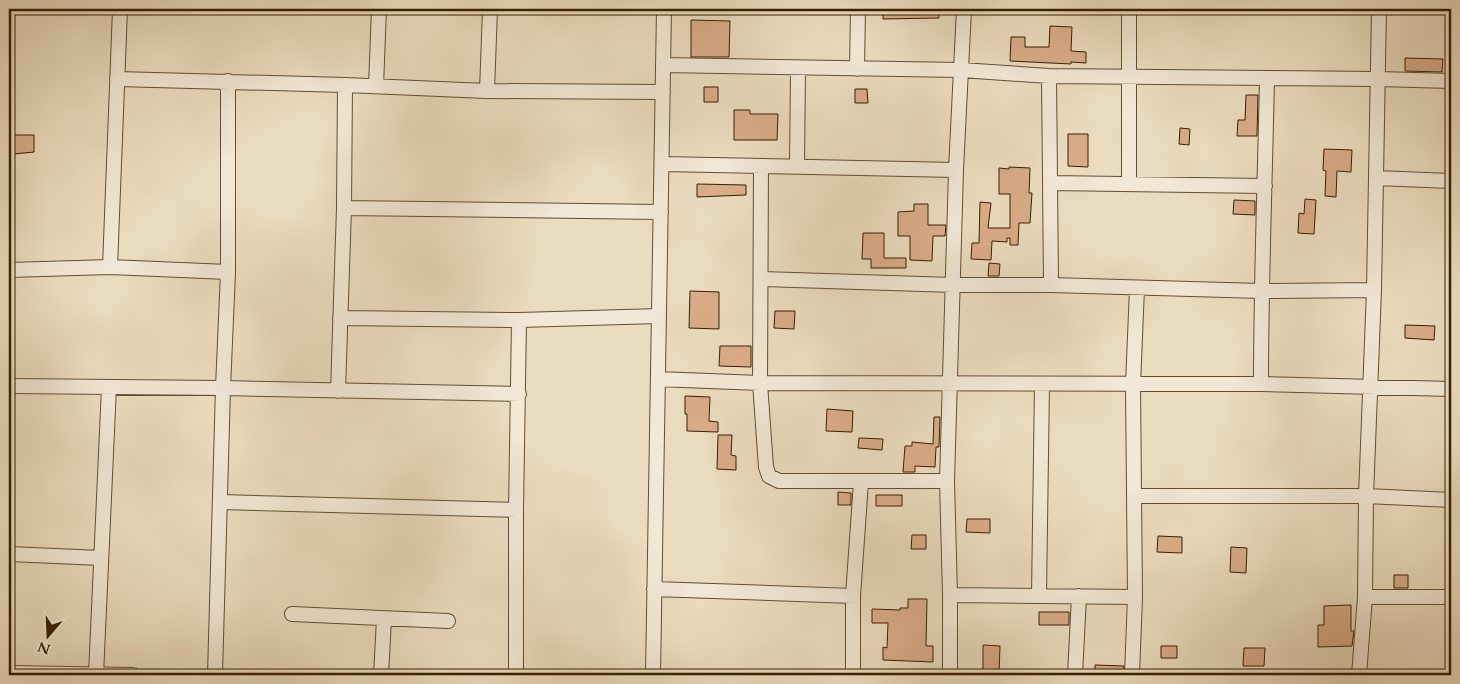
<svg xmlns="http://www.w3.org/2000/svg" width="1460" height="684" viewBox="0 0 1460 684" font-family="Cardo,serif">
  <rect width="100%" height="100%" fill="#eadcbe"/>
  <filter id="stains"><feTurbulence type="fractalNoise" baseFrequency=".004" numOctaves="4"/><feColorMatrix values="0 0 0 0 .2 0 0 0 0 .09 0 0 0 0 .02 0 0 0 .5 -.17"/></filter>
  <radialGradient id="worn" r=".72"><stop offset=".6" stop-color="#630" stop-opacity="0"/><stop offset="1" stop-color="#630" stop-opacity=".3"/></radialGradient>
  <!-- building -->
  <path fill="#daac87" stroke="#371f00" d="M883,9H939V18L883,19Z
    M691,20L730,21L729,57H691Z
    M1050,26L1072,27L1071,51L1086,52V63L1071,62V64L1010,61L1011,37H1025V47H1049Z
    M1405,58L1443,59L1442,72L1405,71Z
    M704,87H718V102H704Z
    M855,89H867L868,103H855Z
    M1246,95H1258L1257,136H1237L1238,120H1245Z
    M734,110H750V114H778L777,140H734Z
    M1180,128L1190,129L1189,145L1179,144Z
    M1068,134H1088V167L1068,166Z
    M11,135H34V152L14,154Z
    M1324,149L1352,150L1351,172L1337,171L1336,197L1325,196L1326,171L1323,170Z
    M1009,167L1030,168L1029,193H1032L1030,223H1019L1018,245H1010V238H1007V242L992,241L991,260L971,259L972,243H979L980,202L991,203L988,228H1010V194H999V168L1009,169Z
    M697,184L746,185V195L697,197Z
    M1305,199L1316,200L1314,234L1298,233L1299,213L1304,214Z
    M1234,200L1255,201V215L1233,214Z
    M914,204H928V225H946L945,236H933L932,261L910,260V236H898V212L914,211Z
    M863,233H884V258H906V268H871V259H862Z
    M989,263L1000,264L999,276H988Z
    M690,291L719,292V329L689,328Z
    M775,311H795L794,329L774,328Z
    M1405,325L1435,326L1434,340L1405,338Z
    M720,346H751V367L719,366Z
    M685,396L710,397L709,421L718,422V432L687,431V414H685Z
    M827,409L853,411L852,432L826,431Z
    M934,417H940L939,447H936L935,467L915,466V472H903L905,446H912V442L933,444Z
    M718,435H732L731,455L736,456V470L717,469Z
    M859,438L883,439L882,450L858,448Z
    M838,492L851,493V505H838Z
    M876,495H902V506H876Z
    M967,519H990V533L966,532Z
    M912,535H926V549H911Z
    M1158,536L1182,537V553L1157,552Z
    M1231,547L1247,548L1246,573L1230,572Z
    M1394,575H1408V588H1394Z
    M908,599H927L926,646H933V662L883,660V647L887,648L888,623H872V609L900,610V608H908Z
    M1351,605V631H1354L1352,646L1318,647V625H1324V606Z
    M1039,612H1069V625H1039Z
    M983,645L1000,646L999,675H983Z
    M1161,646H1177V658H1161Z
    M1244,648H1265L1264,666H1243Z
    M1095,665L1124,666L1123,675H1095Z"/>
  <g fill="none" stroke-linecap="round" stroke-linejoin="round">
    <defs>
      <path id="minor" d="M1129,9V184
        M663,65L961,70L1049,76L1379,79L1451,81
        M857,69L858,9
        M1049,76L1051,285
        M117,79L345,85L487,91L663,92
        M376,86L379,9
        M487,91L490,9
        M662,164L956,170
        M761,167L760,383L766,467L769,476L779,481H947
        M797,167L798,68
        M1376,178L1451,181
        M1050,183L1265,186
        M344,208L661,212
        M110,267L120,9
        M9,270L110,267L228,272
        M761,279L954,285H1051L1261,291L1374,290
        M340,318L519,320L659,316
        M658,379L760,383L1261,384L1451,389
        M1261,384C1261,282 1265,180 1267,78
        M9,386L223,388L519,394
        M338,391L344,208L345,85
        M1135,496H1366L1451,500
        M221,502L516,510
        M9,554L101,558
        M654,589L853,596
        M950,595L1135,597
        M1039,595L1042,384
        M1365,597H1451
        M292,614L448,621
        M9,673L133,675
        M96,675L109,387
        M215,675L223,388L228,272V81
        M381,675L384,619
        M516,675V510L519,320
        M653,675L664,9
        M853,675V596L861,482
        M950,675V595L947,481L956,170L964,9
        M1075,675L1079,596
        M1132,675L1135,597L1133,385L1137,288
        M1359,675L1365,597L1366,496L1374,290L1379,9"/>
    </defs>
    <!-- minor casing -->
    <use href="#minor" stroke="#644e30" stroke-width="16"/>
    <!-- minor -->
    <use href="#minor" stroke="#f1e8d5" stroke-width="14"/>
  </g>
  <!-- margin -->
  <rect width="1460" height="684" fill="none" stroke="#eadcbe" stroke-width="30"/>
  <rect x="10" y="10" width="1440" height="664" fill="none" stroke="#371f00" stroke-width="2.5"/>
  <rect x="15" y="15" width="1430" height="654" fill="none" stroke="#371f00"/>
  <!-- north arrow -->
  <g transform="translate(48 636) rotate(199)" stroke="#f1e8d5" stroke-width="4" paint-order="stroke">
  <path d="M0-4L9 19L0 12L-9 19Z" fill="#371f00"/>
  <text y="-8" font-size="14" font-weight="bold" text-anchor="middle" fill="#371f00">N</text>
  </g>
  <rect width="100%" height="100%" filter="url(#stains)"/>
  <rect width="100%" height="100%" fill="url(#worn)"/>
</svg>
